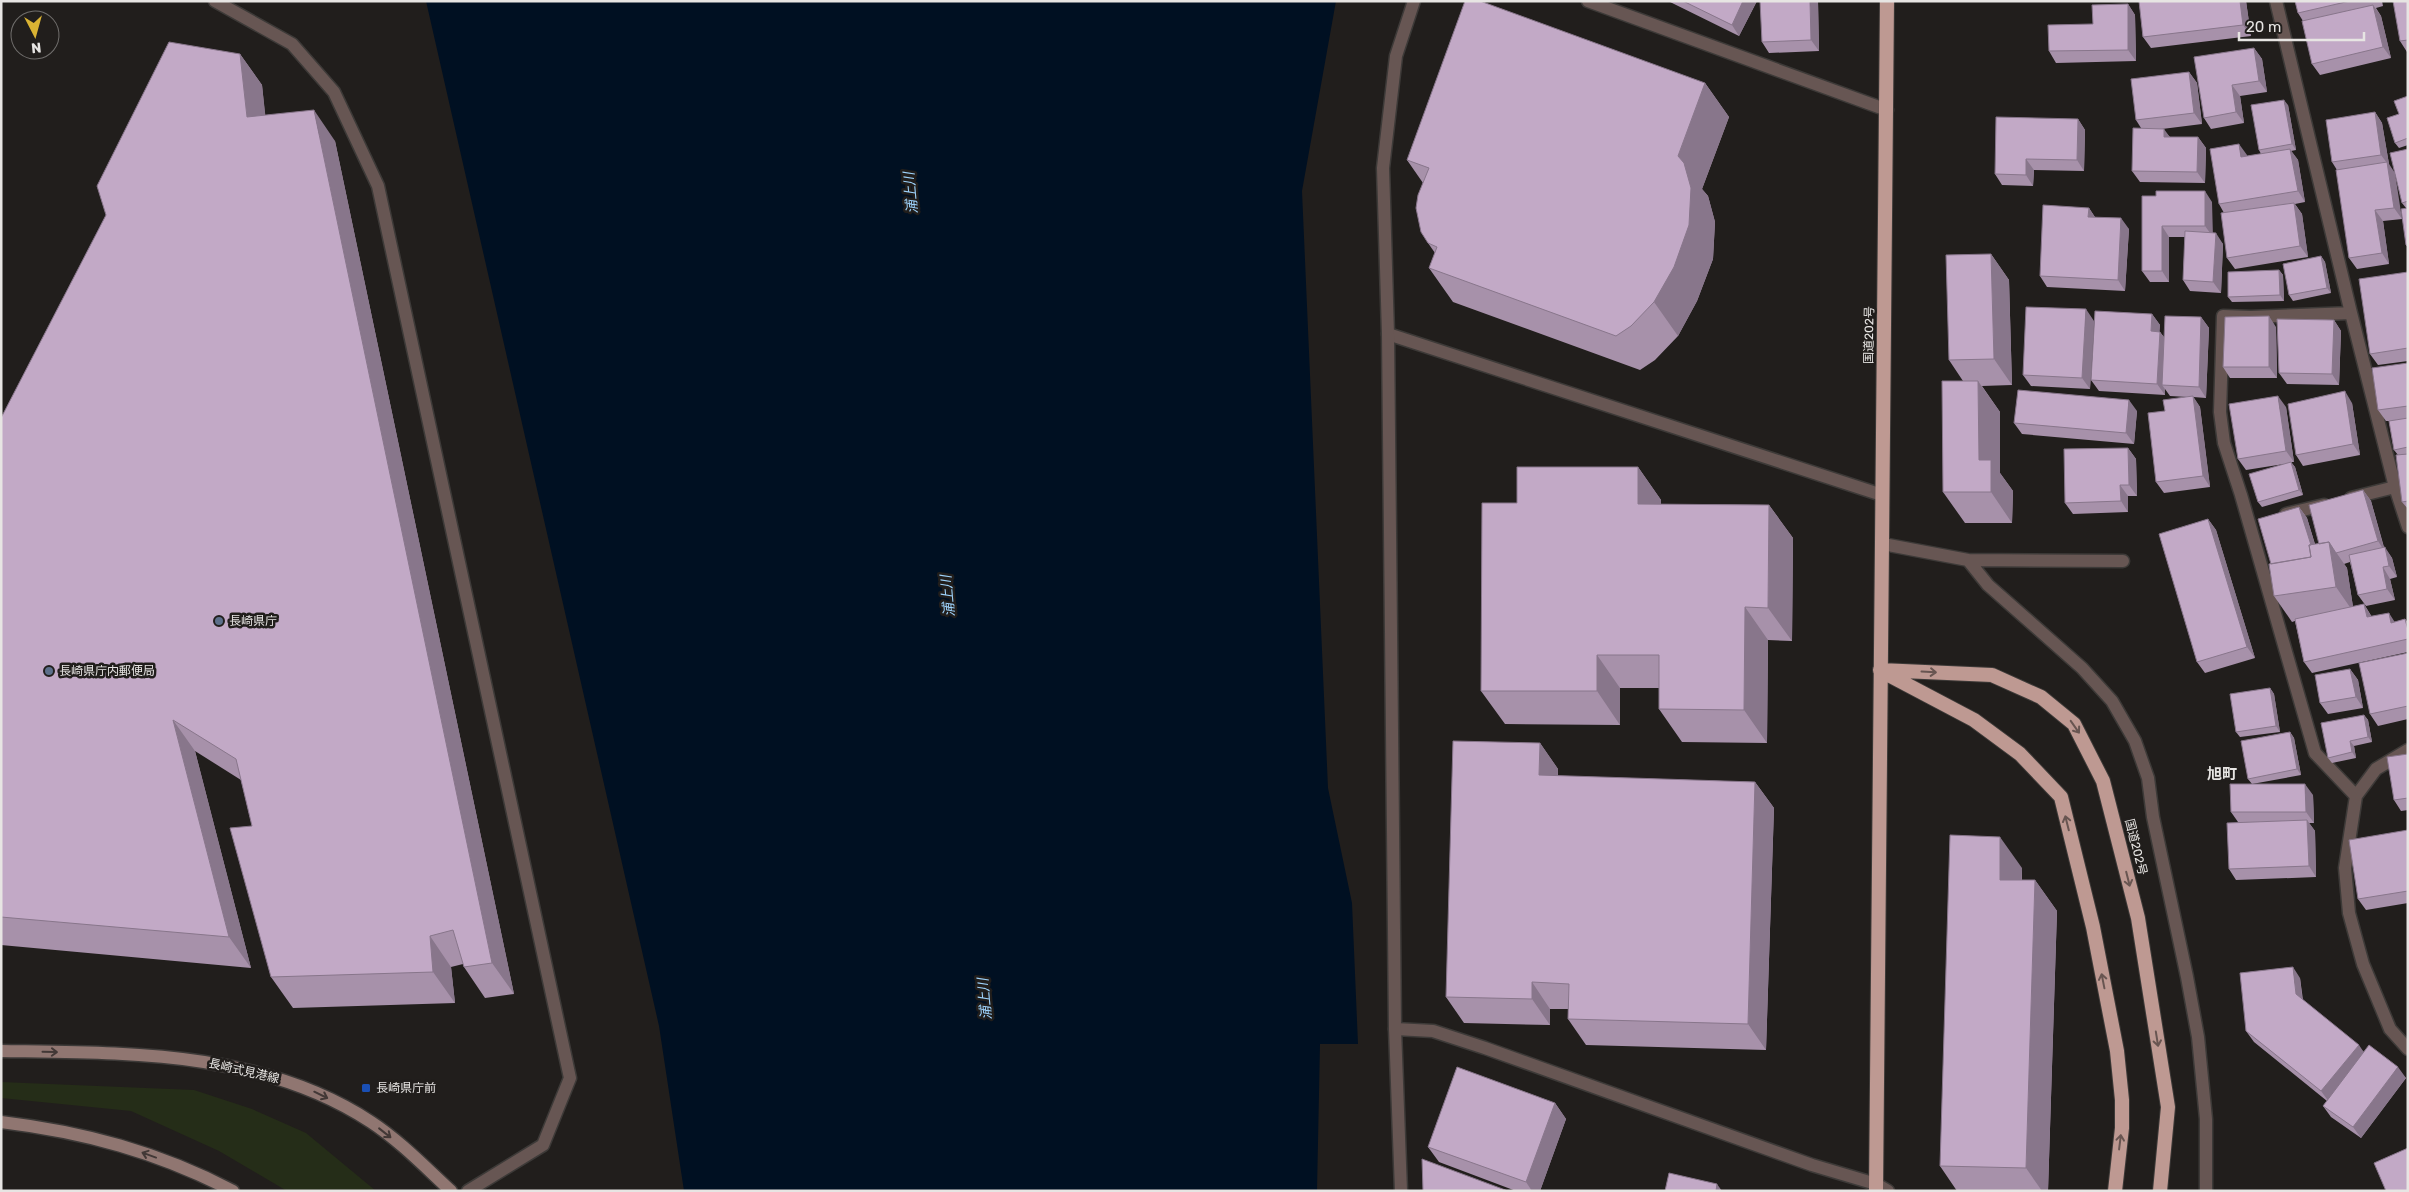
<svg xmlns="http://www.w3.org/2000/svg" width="2409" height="1192" viewBox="0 0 2409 1192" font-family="Rubik,'Noto Sans JP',sans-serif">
  <rect width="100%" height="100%" fill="#211e1c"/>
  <!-- green -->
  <path fill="#252d18" d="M1,1082L194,1090L252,1109L306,1133L376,1191H287L219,1151L131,1111L1,1098Z"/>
  <!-- water -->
  <path fill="#001022" d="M426,1H1336L1302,191L1328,788L1352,903L1358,1044H1320L1317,1191H684L659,1026Z"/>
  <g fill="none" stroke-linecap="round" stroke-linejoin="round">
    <defs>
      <path id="minor" d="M1588,1L1887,110
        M2276,1L2351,313L2395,487L2408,527
        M2351,313L2251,317L2223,316L2220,412L2224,443L2241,495L2315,753L2356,796
        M1388,334L1882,495
        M2351,498L2395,487
        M2286,514L2324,505
        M1883,544L1968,560L1988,585L2082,668L2112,701L2135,741L2148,778L2153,817L2187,977L2198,1037L2206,1119V1191
        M1968,560L2123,561
        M2408,750L2376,769L2356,796L2345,868L2349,913L2363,964L2390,1029L2408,1049
        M1395,1029L1433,1031L1485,1048L1812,1165L1876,1184L1888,1191"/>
      <path id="tertiary" d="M215,1L292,44L334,92L378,186L570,1078L543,1145L468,1191
        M1401,1191L1395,1029L1388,334L1383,168L1396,56L1414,1"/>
      <path id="secondary" d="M1,1051C126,1053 262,1050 371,1122C400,1141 425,1167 451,1191
        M1,1122C84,1132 158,1152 233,1191"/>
      <path id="trunk" d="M1880,670L1992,675L2041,697L2074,724L2103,781L2138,918L2168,1107L2160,1191
        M1883,672L1974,720L2020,754L2061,797L2093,927L2117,1051L2122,1100V1128L2115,1191
        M1876,1191L1887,1"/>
    </defs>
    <!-- minor casing -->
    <use href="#minor" stroke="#3d3a38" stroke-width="15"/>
    <!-- tertiary casing -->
    <use href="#tertiary" stroke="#3d3a38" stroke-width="15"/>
    <!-- secondary casing -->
    <use href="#secondary" stroke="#3d3a38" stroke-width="15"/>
    <!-- trunk casing -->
    <use href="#trunk" stroke="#3d3a38" stroke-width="16"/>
    <!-- minor -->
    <use href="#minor" stroke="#675653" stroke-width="12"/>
    <!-- tertiary -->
    <use href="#tertiary" stroke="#675653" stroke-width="12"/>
    <!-- secondary -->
    <use href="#secondary" stroke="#907671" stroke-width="12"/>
    <!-- trunk -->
    <use href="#trunk" stroke="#be9992" stroke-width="14"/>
  </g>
  <!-- wall -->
  <path fill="#a791aa" d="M1668,1H1757L1739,36Z
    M1818,1L1819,51L1769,53L1762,42Z
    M2139,1H2246L2251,36L2151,48L2143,37Z
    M2295,1H2382L2383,6L2376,8L2381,16L2391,58L2320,75L2312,64L2303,21L2298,13Z
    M2408,1V52H2407L2400,41Z
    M2128,4L2135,15L2136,61L2056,63L2049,51L2093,24Z
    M2254,48L2262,59L2267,92L2240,96L2244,123L2211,129L2204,118Z
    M240,54L262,85L265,115L335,141L514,994L485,998L464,967L463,964L451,967L455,1003L293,1008L271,977L252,826L241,780L195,751L251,968L1,945V418Z
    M2189,72L2197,83L2202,124L2162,129L2170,137H2198L2206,148L2205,183L2140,182L2132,171L2141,128L2136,120Z
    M1705,83L1729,117L1702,189L1708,196L1715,222L1713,259L1697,301L1678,336L1655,360L1640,370L1453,302L1429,268L1435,253L1428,243L1423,183L1407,160Z
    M2408,96V145L2399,148L2395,143Z
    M2288,105L2296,150L2291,151L2298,160L2305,202L2295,204L2302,214L2308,257L2235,269L2227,258L2224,213L2219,204L2247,155V156L2261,154L2259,150Z
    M2375,112L2382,123L2389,164L2402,219L2383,221L2389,264L2357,269L2349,258L2337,170L2332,162Z
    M2078,119L2085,130L2084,171L2034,170L2033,186L2002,185L1995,174Z
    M2408,149V248L2406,245V208L2402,203Z
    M2142,196L2212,202V233L2223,244L2221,293L2190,291L2183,280L2185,237H2169V282H2150L2142,271Z
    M2089,208L2095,217L2129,229L2125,291L2047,287L2040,276Z
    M1991,254L2009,280L2012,385L1982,386L2000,412V473L2013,491L2012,523H1965L1943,492L1963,381L1949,360Z
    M2321,256L2325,262L2331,293L2293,301L2289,295Z
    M2279,270L2283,275L2284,301L2232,302L2228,297Z
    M2408,272V361L2378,365L2370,354Z
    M2152,314L2160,325L2159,332H2160L2164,337L2201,317L2209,328L2206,398L2193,397L2200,407L2210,487L2164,493L2156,482L2165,411L2187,397L2170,396L2165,389V395L2099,391L2091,380Z
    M2334,320L2341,331L2339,385L2287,384L2279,373Z
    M2094,321L2090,389L2031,386L2023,375Z
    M2276,327L2277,378H2230L2223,367Z
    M2408,363V509L2402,502L2398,455L2394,450L2389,421H2386L2378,410Z
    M2352,403L2360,455L2303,466L2296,455Z
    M2286,407L2294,462H2291L2295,467L2303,495L2262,507L2258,502L2284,464L2246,470L2238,459Z
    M2137,411L2134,444L2022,434L2014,423Z
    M2128,448L2136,459L2137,496H2128V512L2073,514L2065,503Z
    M1638,467L1661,500V504L1769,505L1793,538L1792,641L1768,640L1767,743L1682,742L1659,709V688H1620V725L1505,724L1481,691L1517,503Z
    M2363,490L2371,501L2384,547L2392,558L2397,577L2390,579L2395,600L2366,606L2358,595L2350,562L2344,564L2347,568L2353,607L2364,604L2372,617L2395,622L2405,619L2408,622V652L2312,673L2304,662L2295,621L2292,622L2274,596L2271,564L2299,507L2307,518L2315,544H2319Z
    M2208,519L2216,530L2255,658L2205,673L2197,662Z
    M2408,653V719L2378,726L2370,714Z
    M2350,669L2358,680L2363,708L2328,714L2320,703Z
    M2270,688L2274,694L2280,732L2240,737L2236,732Z
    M2364,715L2368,720L2372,742L2354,746L2356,758L2332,763L2328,758Z
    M2290,732L2294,738L2301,775L2252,784L2313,795L2314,823H2309L2315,831L2316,877L2236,880L2229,869L2238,822L2231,812L2252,784L2248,779Z
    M1540,743L1558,769V776L1755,782L1774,808L1766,1050L1586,1045L1568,1019V1009H1550V1025L1464,1023L1446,997Z
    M2408,754V810L2401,811L2394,800Z
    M2408,830V903L2366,910L2358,899Z
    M2022,868V880H2035L2057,911L2048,1191H1957L1940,1166Z
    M2300,978L2303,1000L2364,1052L2406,1078L2361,1138L2331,1117L2323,1106L2327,1101L2254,1042L2246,1031Z
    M1555,1103L1566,1119L1540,1191H1516L1439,1162L1428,1147Z"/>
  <!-- shaded-wall -->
  <path fill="#88768b" d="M1743,1H1757L1739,36L1732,25Z
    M1810,1H1818L1819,51L1811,40Z
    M2240,1H2246L2251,36L2243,25Z
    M2128,4L2135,15L2136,61L2128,50Z
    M2373,5L2381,16L2391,58L2383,47Z
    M2254,48L2262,59L2267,92L2259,81Z
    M240,54L262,85L269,148L247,117Z
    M2189,72L2197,83L2202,124L2194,113Z
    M1705,83L1729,117L1702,189L1708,196L1715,222L1713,259L1697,301L1678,336L1654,302L1678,156Z
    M2232,85L2240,96L2244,123L2236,112Z
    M2284,100L2288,105L2296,150L2292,144Z
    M314,110L335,141L514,994L492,963Z
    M2375,112L2382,123L2389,164L2395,173L2402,219L2394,208L2387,163L2381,155Z
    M2078,119L2085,130L2084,171L2077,160Z
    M2164,129L2172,140L2164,137Z
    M2198,137L2206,148L2205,183L2197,172Z
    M2239,144L2247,155L2249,168L2241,157Z
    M2290,149L2298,160L2305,202L2298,191Z
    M2026,159L2034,170L2033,186L2026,175Z
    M2205,191L2212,202L2213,237L2205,226Z
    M2294,203L2302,214L2308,257L2300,246Z
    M2089,208L2096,219L2088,217Z
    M2375,210L2383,221L2389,264L2382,253Z
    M2121,218L2129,229L2125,291L2118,280Z
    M2162,226L2169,237V282L2162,271Z
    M2216,233L2223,244L2221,293L2213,282Z
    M1991,254L2009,280L2012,385L1994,359Z
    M2321,256L2325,262L2331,293L2327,288Z
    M2279,270L2283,275L2284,301L2280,295Z
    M2086,309L2094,321L2090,389L2082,378Z
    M2152,314L2160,325L2159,342L2151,331Z
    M2269,316L2276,327L2277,378L2269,367Z
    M2201,317L2209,328L2206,398L2199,387Z
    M2334,320L2341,331L2339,385L2332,374Z
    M2160,332L2168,343L2162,385L2165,389V395L2157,384Z
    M1978,381L2000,412V473L2013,491L2012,523L1991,492L1979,460Z
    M2345,391L2352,403L2360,455L2353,444Z
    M2193,396L2200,407L2210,487L2203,476Z
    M2278,396L2286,407L2294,462L2286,451Z
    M2129,400L2137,411L2134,444L2126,433Z
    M2128,448L2136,459L2137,496L2129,485Z
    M2291,462L2295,467L2303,495L2299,490Z
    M1638,467L1661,500V537L1638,504Z
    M2120,485L2128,496V512L2121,501Z
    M2363,490L2371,501L2385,552L2378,541Z
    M1769,505L1793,538L1792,641L1768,608Z
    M2299,507L2307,518L2322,568L2314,557Z
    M2208,519L2216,530L2255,658L2247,647Z
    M2329,542L2347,568L2354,613L2336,587Z
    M2385,547L2392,558L2397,577L2389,566Z
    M2383,567L2390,579L2395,600L2387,589Z
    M2364,604L2371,616L2374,629L2367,617Z
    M1745,607L1768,640L1767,743L1744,710Z
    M2389,613L2396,624L2391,623Z
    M1597,655L1620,688V725L1597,691Z
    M2350,669L2358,680L2363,708L2356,697Z
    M2270,688L2274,694L2280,732L2276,726Z
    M2364,715L2368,720L2372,742L2368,737Z
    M173,720L195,751L251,968L229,937Z
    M2290,732L2294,738L2301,775L2297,769Z
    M2350,741L2354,746L2356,758L2352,752Z
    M1540,743L1558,769L1557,801L1539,775Z
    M1755,782L1774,808L1766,1050L1748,1024Z
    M2305,784L2313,795L2314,823L2306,812Z
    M2307,820L2315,831L2316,877L2309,866Z
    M2000,837L2022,868L2021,911L2000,880Z
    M2035,880L2057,911L2048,1191H2042L2026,1168Z
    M430,936L451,967L455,1003L433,972Z
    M2293,967L2300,978L2303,1005L2296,994Z
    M1532,982L1550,1009V1025L1532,999Z
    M2359,1045L2367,1057L2329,1102L2321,1091Z
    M2398,1067L2406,1078L2361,1138L2353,1127Z
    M1555,1103L1566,1119L1540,1191H1532L1526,1182Z
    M1717,1184L1722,1191H1716Z"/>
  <!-- building -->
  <path fill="#c2a9c6" stroke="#88768b" d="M1465,1H1480L1705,83L1678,156L1684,163L1691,188L1689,225L1674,267L1654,302L1631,326L1616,336L1429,268L1437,247L1428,243L1421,232L1416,208L1418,195L1429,168L1407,160Z
    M1683,1H1743L1732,25Z
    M1760,1H1810L1811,40L1762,42Z
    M2139,1H2240L2243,25L2143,37Z
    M2295,1H2350L2298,13Z
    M2393,1H2408V40L2400,41Z
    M2128,4V50L2049,51L2048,25L2093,24L2092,5Z
    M2373,5L2383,47L2312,64L2302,21Z
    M169,42L240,54L247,117L314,110L492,963L464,967L453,930L430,936L433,972L271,977L230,828L252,826L236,759L173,720L229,937L1,917V418L106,215L97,186Z
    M2254,48L2259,81L2232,85L2236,112L2204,118L2194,57Z
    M2189,72L2194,113L2136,120L2131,79Z
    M2408,96V138L2395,143L2387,118L2399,114L2394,101Z
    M2284,100L2292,144L2259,150L2251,105Z
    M2375,112L2381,155L2332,162L2326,120Z
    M1996,117L2078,119L2077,160L2026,159V175L1995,174Z
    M2133,128L2164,129V137H2198L2197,172L2132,171Z
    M2239,144L2241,157L2290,149L2298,191L2219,204L2210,149Z
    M2408,149V201L2402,203L2390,153Z
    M2387,162L2394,208L2375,210L2382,253L2349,258L2336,170Z
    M2156,191H2205V226H2162V271H2142V196H2156Z
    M2294,203L2300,246L2227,258L2221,213Z
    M2043,205L2089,208L2088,217L2121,218L2118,280L2040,276Z
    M2408,208V245H2406L2401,209Z
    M2185,231L2216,233L2213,282L2183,280Z
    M1991,254L1994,359L1949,360L1946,255Z
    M2321,256L2327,288L2289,295L2283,264Z
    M2279,270L2280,295L2228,297V272Z
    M2408,272V348L2370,354L2359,279Z
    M2026,307L2086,309L2082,378L2023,375Z
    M2095,311L2152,314L2151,331L2160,332L2157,384L2091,380Z
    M2165,316L2201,317L2199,387L2162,385Z
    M2269,316V367H2223L2225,317Z
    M2277,319L2334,320L2332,374L2279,373Z
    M2408,363V406L2378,410L2372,368Z
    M1942,381H1978L1979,460H1991V492H1943Z
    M2018,390L2129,400L2126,433L2014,423Z
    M2345,391L2353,444L2296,455L2288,404Z
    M2193,396L2203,476L2156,482L2148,413L2165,411L2163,400Z
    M2278,396L2286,451L2238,459L2229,404Z
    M2408,418V447L2394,450L2389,421Z
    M2128,448L2129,485H2120L2121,501L2065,503L2064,449Z
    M2408,454V501L2402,502L2396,455Z
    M2291,462L2299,490L2258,502L2249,474Z
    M1517,467H1638V504L1769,505L1768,608L1745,607L1744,710L1659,709V655H1597V691H1481L1482,503H1517Z
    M2363,490L2378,541L2336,553L2329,542L2319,544L2309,505Z
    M2299,507L2311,545H2309L2311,557L2271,564L2258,519Z
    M2208,519L2247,647L2197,662L2159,534Z
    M2329,542L2336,587L2274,596L2269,564L2311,557L2309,545Z
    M2385,547L2389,566L2383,567L2387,589L2358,595L2349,555Z
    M2364,604L2367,617L2389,613L2391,623L2405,619L2408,630V639L2304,662L2295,619Z
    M2408,653V706L2370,714L2359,663Z
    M2350,669L2356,697L2320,703L2315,675Z
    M2270,688L2276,726L2236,732L2230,694Z
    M2364,715L2368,737L2350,741L2352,752L2328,758L2321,723Z
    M2290,732L2297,769L2248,779L2241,741Z
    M1453,741L1540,743L1539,775L1755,782L1748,1024L1568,1019L1569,984L1532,982V999L1446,997Z
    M2408,754V798L2394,800L2387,757Z
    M2230,784H2305L2306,812H2231Z
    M2307,820L2309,866L2229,869L2227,823Z
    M2408,830V891L2358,899L2349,840Z
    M1950,835L2000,837V880H2035L2026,1168L1940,1166Z
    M2293,967L2296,994L2359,1045L2321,1091L2246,1031L2240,973Z
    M2369,1045L2398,1067L2353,1127L2323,1106Z
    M1457,1067L1555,1103L1526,1182L1428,1147Z
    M2408,1148V1191H2386L2374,1163Z
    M1422,1159L1508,1191H1423Z
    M1669,1173L1717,1184L1716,1191H1665Z"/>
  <!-- one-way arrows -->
  <defs><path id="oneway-shaft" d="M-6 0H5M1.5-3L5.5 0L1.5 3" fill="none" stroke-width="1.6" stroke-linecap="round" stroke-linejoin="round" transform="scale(1.25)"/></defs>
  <g stroke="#685551">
    <use href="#oneway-shaft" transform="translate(1929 672) rotate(3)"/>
    <use href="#oneway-shaft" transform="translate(2075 727) rotate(55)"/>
    <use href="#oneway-shaft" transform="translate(2067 823) rotate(-104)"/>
    <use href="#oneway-shaft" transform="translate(2128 879) rotate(76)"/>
    <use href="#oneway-shaft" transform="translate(2103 981) rotate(-101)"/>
    <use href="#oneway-shaft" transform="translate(2157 1039) rotate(81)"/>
    <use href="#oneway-shaft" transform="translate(2120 1142) rotate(-83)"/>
  </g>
  <g stroke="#423836">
    <use href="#oneway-shaft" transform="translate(50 1052) rotate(1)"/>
    <use href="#oneway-shaft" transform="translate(321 1095) rotate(26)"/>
    <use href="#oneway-shaft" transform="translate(385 1133) rotate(38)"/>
    <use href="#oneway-shaft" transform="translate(149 1155) rotate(-160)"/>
  </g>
  <!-- markers -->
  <g fill="#5c6f8a" stroke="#211e1c" stroke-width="2">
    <circle cx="219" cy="621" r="5"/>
    <circle cx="49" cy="671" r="5"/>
  </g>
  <rect fill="#1a4fb4" stroke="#211e1c" stroke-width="2" x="361" y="1083" width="10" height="10" rx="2.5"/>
  <g text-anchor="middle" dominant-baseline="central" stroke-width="5" stroke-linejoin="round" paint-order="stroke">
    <!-- street labels -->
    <g font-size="12" fill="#e7e5e3" stroke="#211e1c">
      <text transform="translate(1869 335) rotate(-89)">国道202号</text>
      <text transform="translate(2136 847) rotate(76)">国道202号</text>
      <text transform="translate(244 1071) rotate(13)">長崎式見港線</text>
    </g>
    <!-- poi labels -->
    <g font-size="12" fill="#e7e5e3" stroke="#211e1c" text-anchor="start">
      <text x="229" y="621">長崎県庁</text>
      <text x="59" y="671">長崎県庁内郵便局</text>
      <text x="376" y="1088">長崎県庁前</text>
    </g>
    <!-- water labels -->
    <g font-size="14" font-style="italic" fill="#9dd2fb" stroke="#211e1c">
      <text transform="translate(911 193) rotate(-95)">浦上川</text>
      <text transform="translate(948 596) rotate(-95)">浦上川</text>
      <text transform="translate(985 999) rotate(-95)">浦上川</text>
    </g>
    <!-- quarter labels -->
    <g font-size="15" font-weight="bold" fill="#e7e5e3" stroke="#211e1c">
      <text x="2222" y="774">旭町</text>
    </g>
  </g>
  <!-- border -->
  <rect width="2409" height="1192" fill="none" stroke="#e7e5e3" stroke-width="5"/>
  <!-- north arrow -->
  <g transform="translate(35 35) rotate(174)"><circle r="24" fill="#211e1c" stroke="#706e6c"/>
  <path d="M0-4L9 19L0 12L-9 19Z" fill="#dab333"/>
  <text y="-8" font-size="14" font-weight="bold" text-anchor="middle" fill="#e7e5e3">N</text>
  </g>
  <!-- scale -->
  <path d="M2239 32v8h125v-8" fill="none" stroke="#e7e5e3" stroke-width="2.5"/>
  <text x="2246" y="32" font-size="15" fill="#e7e5e3" stroke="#211e1c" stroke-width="4" paint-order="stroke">20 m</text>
</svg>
